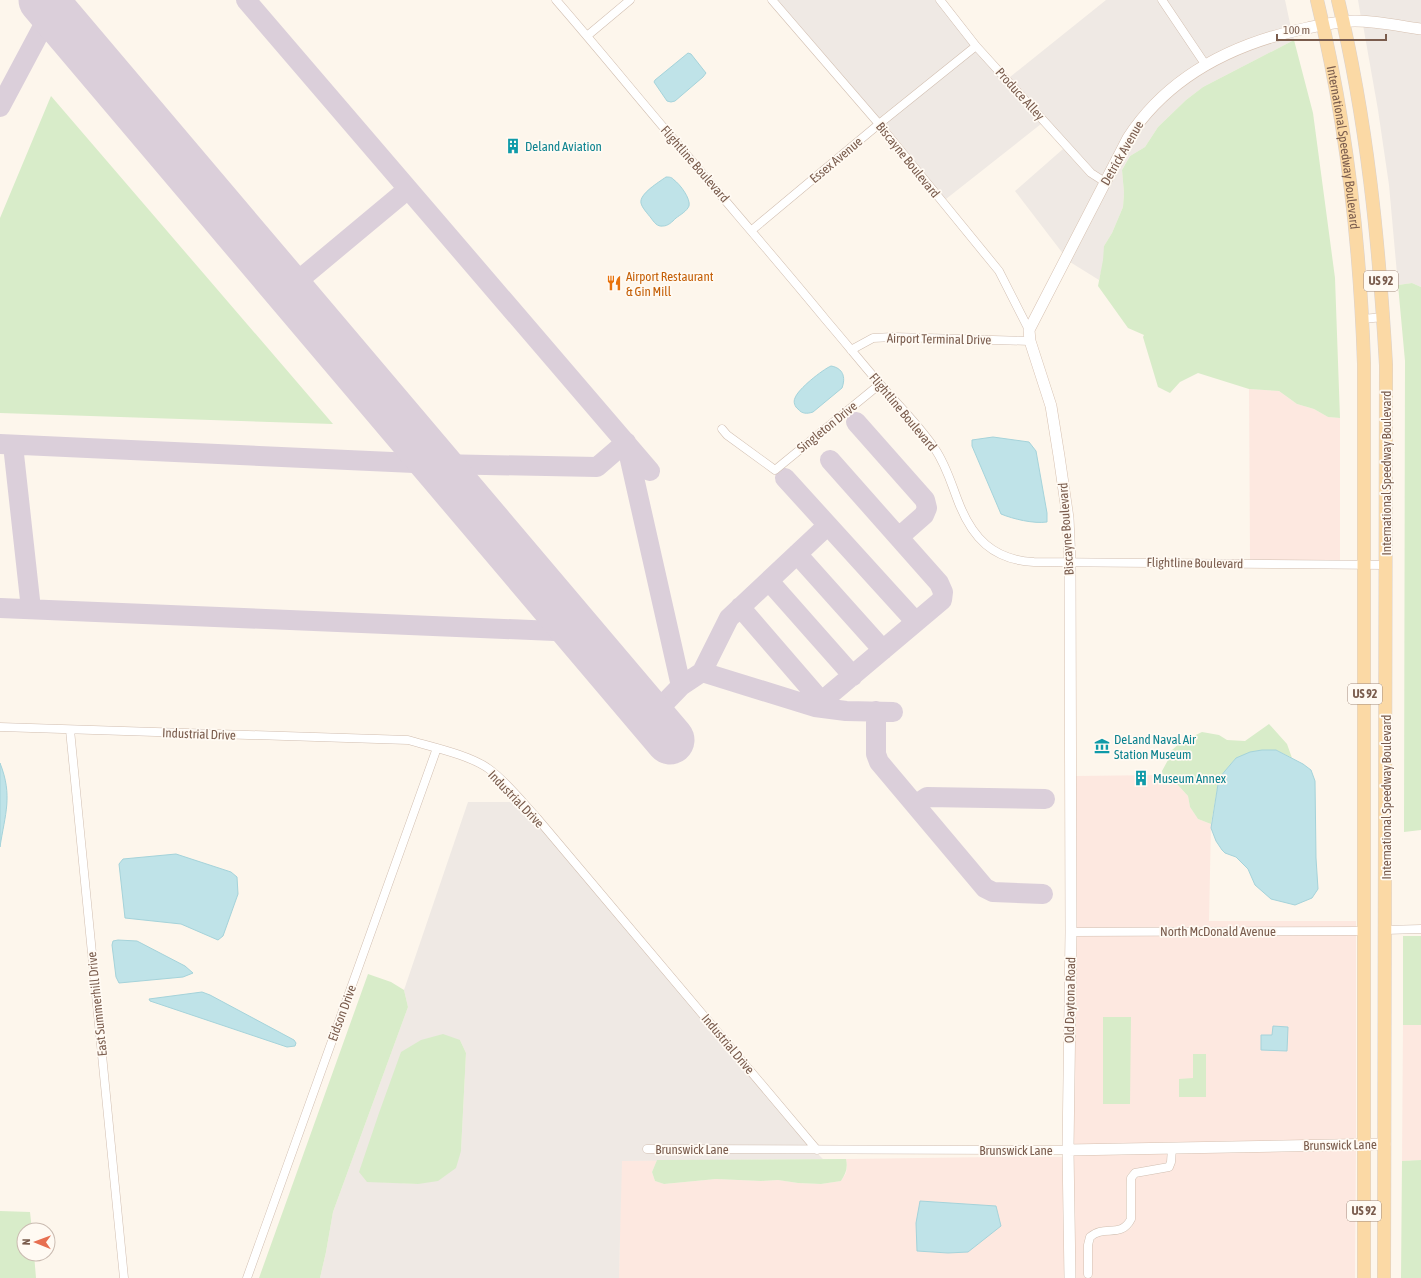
<svg xmlns="http://www.w3.org/2000/svg" width="1421" height="1278" viewBox="0 0 1421 1278" font-family="'Asap Condensed',sans-serif">
  <rect width="100%" height="100%" fill="#fdf6ec"/>
  <!-- commercial -->
  <path fill="#fde8e0" fill-rule="evenodd" d="M1249,389L1279,391L1297,404L1314,409L1328,417L1340,418V561L1250,560Z
    M1163,775L1169,780L1177,784L1188,796L1190,807L1198,819L1211,824L1209,921H1356V927L1075,928V776Z
    M1356,934V1141L1073,1147L1075,936Z
    M1403,1025H1421V1160L1402,1161Z
    M1356,1148L1355,1278H1074L1073,1154L1167,1152V1161L1166,1164L1134,1169L1127,1175L1126,1186V1218L1124,1223L1120,1227L1097,1228L1087,1235L1084,1245V1277H1092V1245L1094,1239L1100,1235L1123,1233L1131,1228L1135,1220V1179L1138,1176L1170,1171L1175,1163L1176,1152Z
    M993,1157H1064L1065,1278H619L621,1161L657,1160L652,1172L655,1181L664,1184L716,1179L761,1181L778,1180L798,1183L821,1184L841,1181L846,1173L847,1166L846,1159ZM925,1201L964,1204L968,1252L948,1253L917,1251Z"/>
  <!-- industrial -->
  <path fill="#efe9e4" fill-rule="evenodd" d="M777,0H935L971,45L879,118Z
    M1106,0H1157L1200,63L1145,107L1137,117L1124,136L1103,177L1094,171L1010,77Z
    M1167,0H1285L1291,28L1207,59Z
    M1358,0H1421V25L1361,18Z
    M1363,25L1421,33V287L1412,283L1398,285L1389,185L1378,110Z
    M1293,35L1294,40L1203,87L1186,100L1158,127L1145,147L1130,156L1122,170L1124,193L1123,207L1112,233L1104,246V260L1099,280L1070,262L1110,181L1144,121L1173,93L1208,67L1240,51Z
    M976,51L1041,124L946,199L885,124Z
    M1063,149L1087,175L1099,183L1064,255L1015,191Z
    M468,802H517L534,820L815,1153L817,1155L818,1154L823,1159L622,1161L619,1278H320L326,1252L333,1212L408,1007L404,990ZM460,1040L466,1053L461,1151L418,1184L382,1182Z"/>
  <!-- green -->
  <path fill="#d8ecc9" d="M1294,40L1313,113L1335,278L1340,418L1328,417L1314,409L1297,404L1279,391L1249,389L1198,373L1180,382L1170,393L1158,387L1143,337L1144,335L1128,328L1098,286L1103,260L1104,246L1112,233L1123,207L1124,193L1122,170L1130,156L1145,147L1158,127L1186,100L1203,87Z
    M51,96L333,424L0,413V218Z
    M1412,283L1421,287V830L1404,832L1405,361L1398,285Z
    M1269,724L1287,744L1292,758L1276,750L1236,758L1219,778L1211,824L1198,819L1190,807L1188,796L1177,784L1163,776L1162,771L1168,760L1171,751L1181,742L1202,732L1219,735L1227,740L1245,741Z
    M1403,936H1421V1025H1403Z
    M368,974L391,982L404,990L408,1007L333,1212L326,1252L320,1278H259Z
    M1103,1017H1131L1130,1104H1103Z
    M443,1034L460,1040L466,1053L461,1151L456,1168L438,1181L418,1184L367,1182L359,1172L379,1113L401,1052L421,1040Z
    M1193,1054H1206V1097H1179V1079L1193,1078Z
    M846,1159C848,1168 846,1173 841,1181L821,1184L798,1183L778,1180L761,1181L716,1179L664,1184L655,1181L652,1172L657,1160Z
    M1421,1160V1278H1401L1402,1161Z
    M0,1211L30,1212L32,1230H24V1254H34L36,1278H0Z"/>
  <!-- water -->
  <path fill="#bfe3e8" stroke="#a5d3da" d="M688,53L691,54L706,73L703,77L675,101L671,102L667,101L654,82L655,80Z
    M666,177C669,177 672,177 674,180C680,184 691,199 689,206C687,211 680,215 676,218C672,222 668,226 663,226C657,227 654,222 651,218C648,214 642,208 641,203C639,194 659,182 666,177Z
    M831,366C843,368 846,377 842,388L813,412C807,414 802,414 798,409C795,407 793,402 795,398C798,389 822,370 831,366Z
    M993,437L1029,442L1036,451L1047,513V522C1034,524 1013,519 1001,514L972,446V440Z
    M1262,750H1276L1303,764L1311,770L1315,781L1316,858L1318,889L1312,898L1295,905L1271,899L1255,885L1248,869L1236,857L1225,853L1222,850L1216,841L1211,828L1219,778L1236,758L1250,752Z
    M0,763C13,796 5,814 0,847Z
    M176,854L231,872L237,877L238,894L223,936L218,940L181,924L125,918L119,864L123,859Z
    M118,940L137,941L185,966L193,973L183,977L119,983L116,977L112,945L113,941Z
    M202,992L210,995L294,1040L296,1043L295,1046L287,1047L156,1003L150,1001L149,999Z
    M1273,1026L1288,1027L1287,1051L1261,1050V1035H1272Z
    M920,1201L996,1206L1001,1226L968,1252L948,1253L917,1251L916,1223Z"/>
  <g fill="none" stroke-linecap="round" stroke-linejoin="round">
    <!-- taxiway -->
    <path stroke="#dbcfda" stroke-width="20" d="M246,0L650,471
      M0,107L57,0
      M288,289L408,189
      M856,422L925,500L927,508L924,515L899,537
      M0,444L436,464L597,467L626,442L681,686L651,717
      M13,445L31,609
      M785,478L915,621
      M797,554L883,650
      M769,581L853,676
      M740,607L822,702
      M0,608L578,632
      M702,672L729,618L827,526
      M681,686L702,672L815,707L846,711L893,712
      M815,707L942,600L943,592L939,583L830,460
      M876,711V754L879,762L985,888L993,892L1043,894
      M915,805L927,797L1045,799"/>
    <!-- runway -->
    <path stroke="#dbcfda" stroke-width="49" d="M43,0L670,740"/>
    <defs>
      <path id="street" d="M556,0C596,46 635,94 675,141C725,201 776,259 826,320C844,341 861,362 879,383C898,405 919,425 935,449C946,465 951,483 958,501C972,538 993,560 1034,562L1386,565
        M772,0L879,124L999,271L1029,330
        M940,0L976,46L1091,173L1105,182
        M1162,0L1205,64
        M587,36L630,0
        M752,230L879,124L976,46
        M1363,319L1383,317
        M851,350L873,338L893,337L1030,341
        M722,429L727,435L775,470L880,384
        M0,727L408,740C432,747 470,755 489,769C507,782 522,802 537,818L817,1150
        M70,730L124,1278
        M1385,930L1421,929
        M1071,932L1364,931
        M647,1149L1068,1150
        M1088,1274V1245L1090,1237C1104,1224 1121,1239 1131,1219V1178L1135,1173L1169,1167L1171,1162L1172,1148
        M247,1278L437,748"/>
      <path id="secondary" d="M1068,1150L1385,1144
        M1070,1278L1068,1150L1071,932L1070,562L1068,518L1059,456L1051,406L1030,341L1029,330L1128,138C1169,75 1235,43 1307,28C1322,25 1339,21 1355,21C1377,21 1399,26 1421,29"/>
      <g id="primary">
        <path id="s1" d="M1317,0C1346,119 1360,242 1364,364V1278"/>
        <path d="M1338,0C1367,120 1379,242 1386,365L1384,1278"/>
      </g>
    </defs>
    <!-- street casing -->
    <use href="#street" stroke="#d1beb0" stroke-width="9"/>
    <!-- secondary casing -->
    <use href="#secondary" stroke="#d6c0b0" stroke-width="12"/>
    <!-- primary casing -->
    <use href="#primary" stroke="#dad1cd" stroke-width="14"/>
    <!-- street -->
    <use href="#street" stroke="#fff" stroke-width="8"/>
    <!-- secondary -->
    <use href="#secondary" stroke="#fff" stroke-width="11"/>
    <!-- primary -->
    <use href="#primary" stroke="#fbd9a5" stroke-width="13"/>
  </g>
  <!-- icons -->
  <defs>
    <symbol id="building-bare" viewBox="-9 -9 18 18"><path d="M-4-6H4V6H1V3H-1V6H-4ZM-2.5-4.3h1.7v1.8h-1.7ZM.8-4.3h1.7v1.8H.8ZM-2.5-1h1.7V.8h-1.7ZM.8-1h1.7V.8H.8Z" fill="#0f9aa8" stroke="#fffaf3" stroke-width="2.5" paint-order="stroke"/></symbol>
    <symbol id="restaurant-bare" viewBox="-9 -9 18 18"><path d="M-5-6h1v4h1v-4h1v4h1v-4h1v5L-1.5 .5V6h-2V.5L-5-1ZM5-6V6H3V1.5H1.5Q1.5-4 5-6Z" fill="#e8710a" stroke="#fffaf3" stroke-width="2.5" paint-order="stroke"/></symbol>
    <symbol id="museum-bare" viewBox="-9 -9 18 18"><path d="M0-6L6-3V-2H-6V-3ZM-5-1h2V3h-2ZM-1-1h2V3h-2ZM3-1h2V3H3ZM-6 4H6V6H-6Z" fill="#0f9aa8" stroke="#fffaf3" stroke-width="2.5" paint-order="stroke"/></symbol>
  </defs>
  <g fill-rule="evenodd">
    <use href="#building-bare" x="502" y="135" width="22" height="22"/>
    <use href="#restaurant-bare" x="603" y="272" width="22" height="22"/>
    <use href="#museum-bare" x="1091" y="735" width="22" height="22"/>
    <use href="#building-bare" x="1130" y="767" width="22" height="22"/>
  </g>
  <g text-anchor="middle" dominant-baseline="central" stroke-width="3.5" stroke-linejoin="round" paint-order="stroke">
    <!-- shield labels -->
    <g fill="#fffaf3" stroke="#a28b7f" stroke-width="1">
      <rect x="1364" y="271" width="34" height="20" rx="3"/>
      <rect x="1348" y="684" width="34" height="20" rx="3"/>
      <rect x="1347" y="1201" width="34" height="20" rx="3"/>
    </g>
    <g font-size="12" font-weight="bold" fill="#7a5c4d">
      <text x="1381" y="281">US 92</text>
      <text x="1365" y="694">US 92</text>
      <text x="1364" y="1211">US 92</text>
    </g>
    <!-- street labels -->
    <g font-size="13" fill="#7a5c4d" stroke="#fffaf3">
      <text transform="translate(1020 94) rotate(48)">Produce Alley</text>
      <text stroke="none"><textPath href="#s1" startOffset="150">International Speedway Boulevard</textPath></text>
      <text transform="translate(1122 153) rotate(-60)">Detrick Avenue</text>
      <text transform="translate(836 160) rotate(-40)">Essex Avenue</text>
      <text transform="translate(908 160) rotate(51)">Biscayne Boulevard</text>
      <text transform="translate(695 164) rotate(49)">Flightline Boulevard</text>
      <text transform="translate(939 339) rotate(1)">Airport Terminal Drive</text>
      <text transform="translate(903 412) rotate(50)">Flightline Boulevard</text>
      <text transform="translate(827 427) rotate(-39)">Singleton Drive</text>
      <text transform="translate(1386 473) rotate(-90)">International Speedway Boulevard</text>
      <text transform="translate(1066 529) rotate(-94)">Biscayne Boulevard</text>
      <text transform="translate(1195 563) rotate(1)">Flightline Boulevard</text>
      <text transform="translate(199 734) rotate(2)">Industrial Drive</text>
      <text transform="translate(1386 797) rotate(-90)">International Speedway Boulevard</text>
      <text transform="translate(516 799) rotate(46)">Industrial Drive</text>
      <text x="1218" y="931">North McDonald Avenue</text>
      <text transform="translate(1070 1000) rotate(-89)">Old Daytona Road</text>
      <text transform="translate(97 1004) rotate(-96)">East Summerhill Drive</text>
      <text transform="translate(342 1013) rotate(-70)">Eidson Drive</text>
      <text transform="translate(728 1044) rotate(50)">Industrial Drive</text>
      <text transform="translate(1340 1145) rotate(-1)">Brunswick Lane</text>
      <text x="692" y="1149">Brunswick Lane</text>
      <text x="1016" y="1150">Brunswick Lane</text>
    </g>
    <!-- culture labels -->
    <g font-size="13" fill="#0d838f" stroke="#fffaf3" text-anchor="start">
      <text x="525" y="146">Deland Aviation</text>
      <text x="1114" y="739">DeLand Naval Air<tspan x="1114" dy="15">Station Museum</tspan></text>
      <text x="1153" y="778">Museum Annex</text>
    </g>
    <!-- food labels -->
    <g font-size="13" fill="#c56008" stroke="#fffaf3" text-anchor="start">
      <text x="626" y="276">Airport Restaurant<tspan x="626" dy="15">&amp; Gin Mill</tspan></text>
    </g>
  </g>
  <!-- north arrow -->
  <g transform="translate(36 1242) rotate(271)"><circle r="19" fill="#fffaf3" stroke="#cabbb1"/>
  <path d="M0-3L7 15L0 10L-7 15Z" fill="#e76f51"/>
  <text y="-6" font-size="11" font-weight="bold" text-anchor="middle" fill="#7a5c4d">N</text>
  </g>
  <!-- scale -->
  <path d="M1277 34v6h109v-6" fill="none" stroke="#7a5c4d" stroke-width="2"/>
  <text x="1283" y="34" font-size="12" fill="#7a5c4d" stroke="#fffaf3" stroke-width="3" paint-order="stroke">100 m</text>
</svg>
